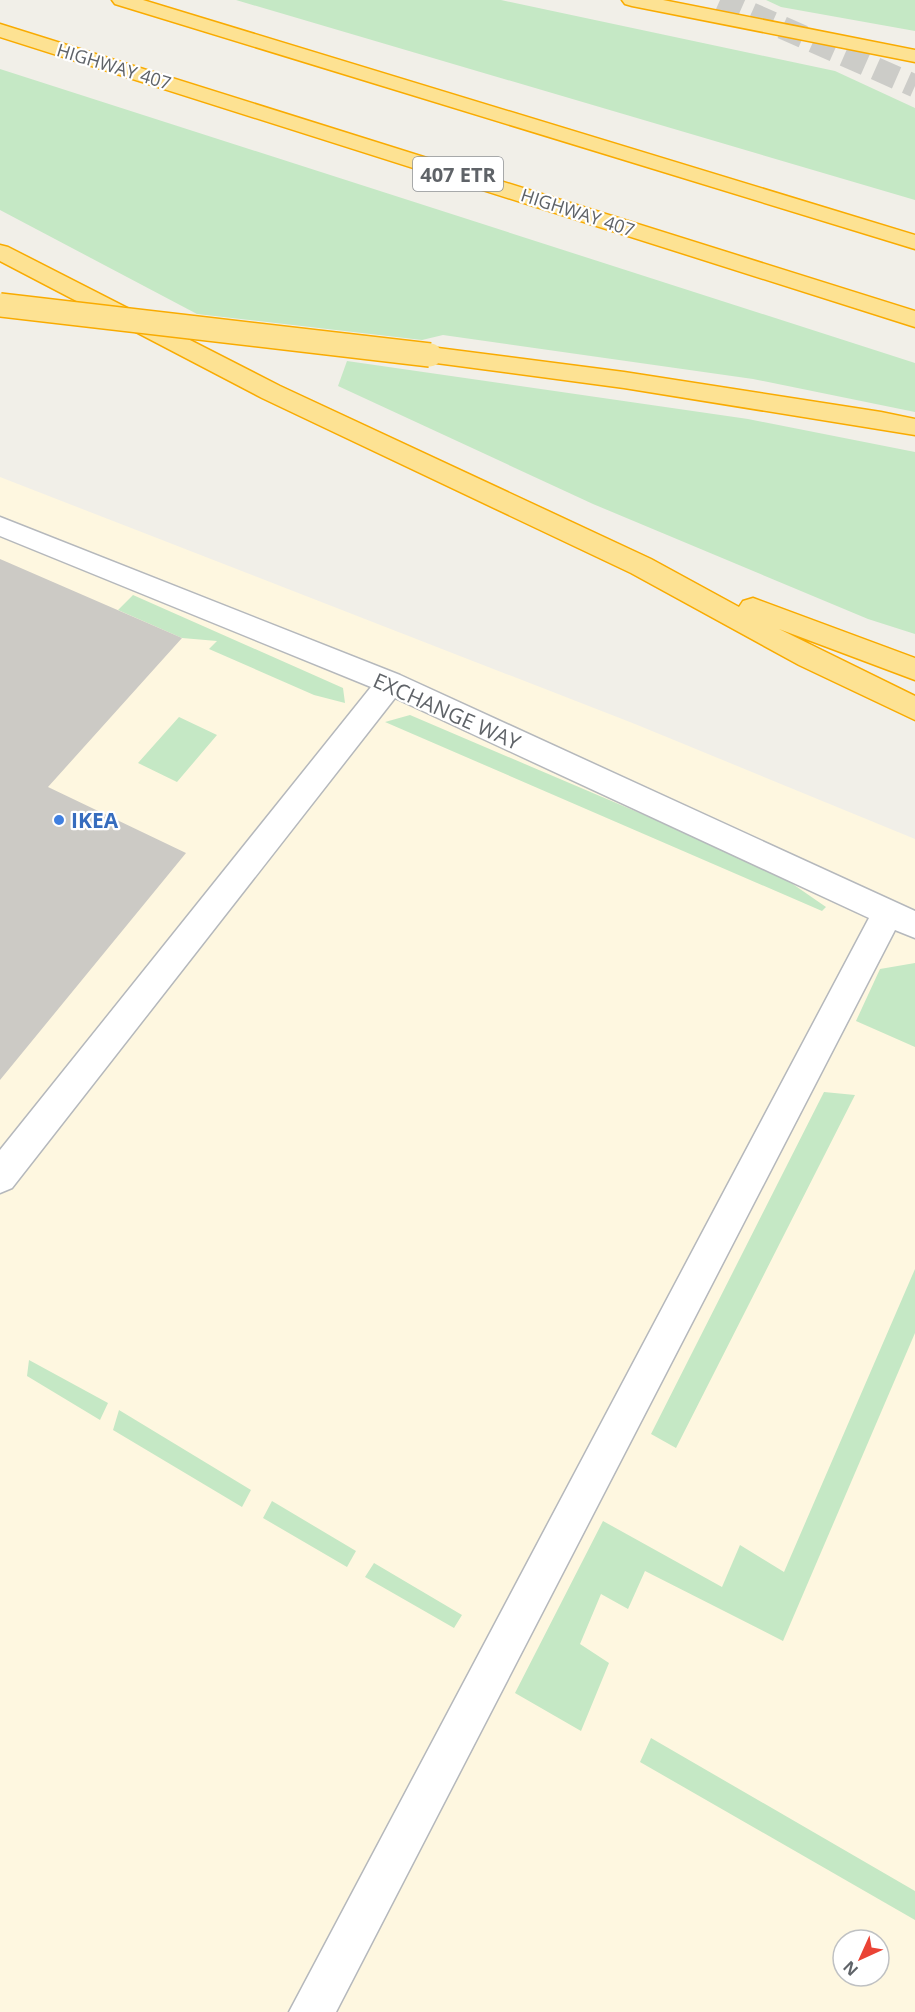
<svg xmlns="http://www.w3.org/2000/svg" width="915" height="2012" viewBox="0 0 915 2012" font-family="'Open Sans',sans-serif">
  <rect width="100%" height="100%" fill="#f1efe8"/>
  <!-- commercial -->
  <path fill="#fef7e0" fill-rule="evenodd" d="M0,477L635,724L915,839V2012H0ZM843,1940H879V1976H843Z"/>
  <!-- green -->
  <path fill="#c5e8c5" d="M236,0H501L835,71L915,108V200Z
    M766,0H915V31L781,7Z
    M0,69L915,363V412L753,379L443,335L422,340L197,314L0,210Z
    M347,361L748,419L915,452V634L868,619L593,504L338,386Z
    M133,595L343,688L345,703L314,695L209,649L217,641L182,638L118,610Z
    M410,715L771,869L826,907L822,911L385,722Z
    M179,717L217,735L177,782L138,763Z
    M915,963V1047L856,1021L880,969Z
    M824,1092L855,1095L676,1448L651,1434Z
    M915,1269V1333L783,1641L645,1571L628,1609L601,1594L580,1644L609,1663L581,1731L515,1693L603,1521L722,1587L740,1545L784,1572Z
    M29,1360L108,1403L100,1420L27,1376Z
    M119,1410L251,1490L242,1507L113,1430Z
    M272,1501L356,1551L347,1567L263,1518Z
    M374,1563L462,1615L454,1628L365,1577Z
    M651,1738L915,1891V1920L640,1762Z"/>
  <!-- building -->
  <path fill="#cccac5" d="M0,559L182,638L48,787L186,853L0,1080Z"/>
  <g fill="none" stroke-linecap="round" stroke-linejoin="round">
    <!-- highway-tunnel -->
    <path stroke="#ccccc8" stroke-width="23" stroke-dasharray="23 11" stroke-linecap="butt" d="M720,0L915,86"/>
    <defs>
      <path id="minor" d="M0,517L400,675L915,911V938L895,930L336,2012H289L869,918L395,698L12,1188L0,1193V1150L371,687L0,536Z"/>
      <path id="highway" d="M112,0H143L915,235V249L115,4Z
        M622,0H663L915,50V62L632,6L625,4Z
        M0,24L915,311V327L0,37Z
        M0,245L8,247L280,386L651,559L739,607L743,601L753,598L915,658V680L779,629L915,696V720L799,665L631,573L262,398L0,261Z
        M430,347L624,372L881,412L915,419V435L624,388L421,361L418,355L421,349Z"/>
    </defs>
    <!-- minor casing -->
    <use href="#minor" stroke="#b5b8bc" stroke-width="3"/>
    <!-- highway casing -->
    <use href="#highway" stroke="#f9ab00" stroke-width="3"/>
    <!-- minor -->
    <use href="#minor" fill="#fff" fill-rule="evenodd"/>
    <!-- highway -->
    <use href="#highway" fill="#fde293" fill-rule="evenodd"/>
    <defs>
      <path id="highway-bridge" d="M0,305L430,355"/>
    </defs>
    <!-- highway-bridge casing -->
    <use href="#highway-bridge" stroke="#f9ab00" stroke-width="26" stroke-linecap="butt"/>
    <!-- highway-bridge -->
    <use href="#highway-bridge" stroke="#fde293" stroke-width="23"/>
  </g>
  <!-- markers -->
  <circle fill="#3f7fe0" stroke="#fff" stroke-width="2" cx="59" cy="820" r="6"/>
  <g text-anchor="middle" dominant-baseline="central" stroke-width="4.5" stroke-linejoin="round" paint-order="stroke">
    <!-- far-street labels -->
    <g font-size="18" fill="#5f6368" stroke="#fff">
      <text transform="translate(114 66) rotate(17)">HIGHWAY 407</text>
      <text transform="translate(578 212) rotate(18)">HIGHWAY 407</text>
    </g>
    <!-- shield labels -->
    <rect fill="#fff" stroke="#8f9295" stroke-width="1.5" x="413" y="157" width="90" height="34" rx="4.5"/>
    <g font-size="20" font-weight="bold" fill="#5f6368">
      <text x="458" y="174">407 ETR</text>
    </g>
    <!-- street labels -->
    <g font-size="21" fill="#5f6368" stroke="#fff">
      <text transform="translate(447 711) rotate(24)">EXCHANGE WAY</text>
    </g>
    <!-- shop labels -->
    <g font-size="21" font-weight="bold" fill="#366cbe" stroke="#fff" text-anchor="start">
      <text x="71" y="820">IKEA</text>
    </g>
  </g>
  <!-- north arrow -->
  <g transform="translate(861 1958) rotate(225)"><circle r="28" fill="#ffffff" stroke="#bfc1c3" stroke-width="1.5"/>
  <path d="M0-4.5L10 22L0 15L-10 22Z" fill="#ea4335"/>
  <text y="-9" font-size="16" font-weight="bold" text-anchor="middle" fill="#5f6368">N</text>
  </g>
</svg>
